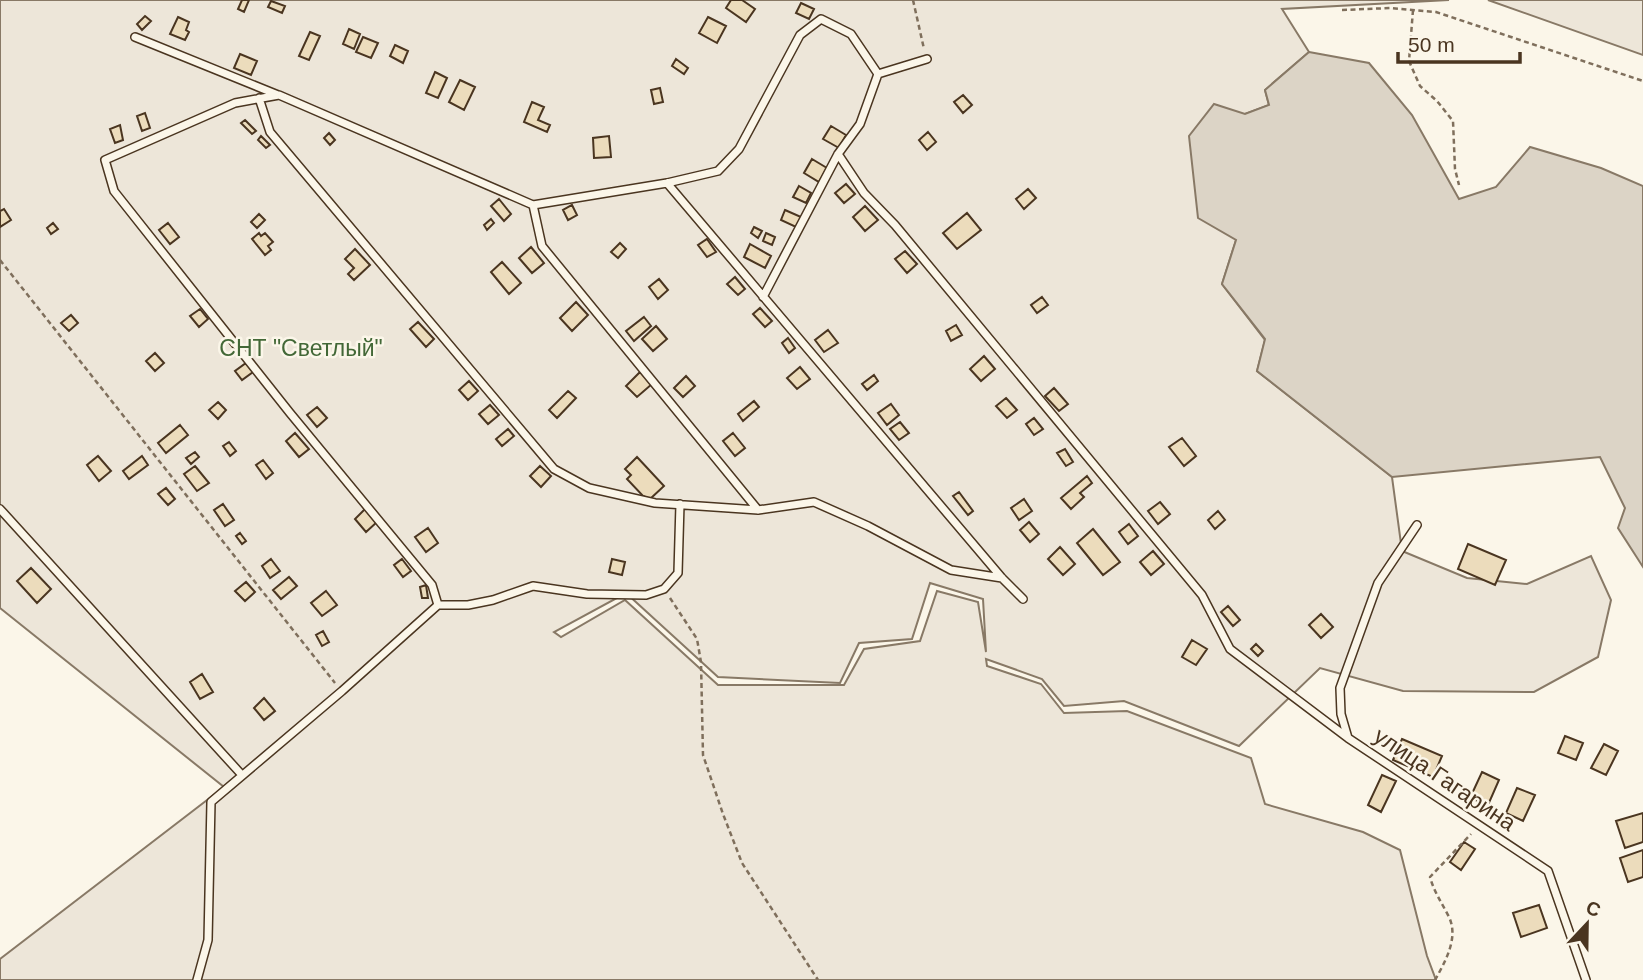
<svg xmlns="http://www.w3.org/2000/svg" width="1643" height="980" viewBox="0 0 1643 980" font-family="Arial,sans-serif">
  <rect width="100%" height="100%" fill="#fbf6e9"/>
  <!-- green -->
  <path fill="#ede6d9" stroke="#887966" stroke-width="2" fill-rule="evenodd" d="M0,0H1449L1282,9L1309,52L1265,90L1269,105L1245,114L1236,240L1222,284L1265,340L1257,371L1392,477L1402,551L1467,578L1527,584L1591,556L1611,600L1598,657L1534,692L1403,691L1320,668L1239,746L1124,701L1064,706L1042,679L986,659L987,666L1041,684L1064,713L1127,711L1251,758L1265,804L1363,832L1400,850L1427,956L1436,980H0V959L224,787L0,608ZM930,583L983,599L986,652L978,602L937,591L920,641L864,649L844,685H718L625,600L561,637L554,632L626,593L718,677L840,683L859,643L912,639Z
    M1488,0H1643V55Z"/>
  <!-- water -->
  <path fill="#dcd4c6" stroke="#887966" stroke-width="2" d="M1309,52L1369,63L1412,115L1459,199L1496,187L1530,147L1601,168L1643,186V567L1618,528L1625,508L1600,457L1392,477L1257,371L1265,339L1222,284L1236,240L1198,218L1189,136L1214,104L1245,114L1269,105L1265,90Z"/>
  <!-- building -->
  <path fill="#ecdcbc" stroke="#4a3520" stroke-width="2" d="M242,0H249L244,12L238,9Z
    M731,0H742L755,9L746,22L726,8Z
    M271,1L285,6L282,13L268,7Z
    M801,3L814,9L809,19L796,13Z
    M145,16L151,21L142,30L137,24Z
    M178,17L189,22L186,30L189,32L185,40L170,34Z
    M708,17L726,26L717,43L699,33Z
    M349,29L360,34L354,49L343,44Z
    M310,32L320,36L309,60L299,56Z
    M363,37L378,43L371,58L356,52Z
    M395,45L408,51L403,63L390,56Z
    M240,54L257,61L251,75L234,68Z
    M676,59L688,68L684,74L672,66Z
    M435,72L447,78L438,98L426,93Z
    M460,80L475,87L464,110L449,102Z
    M660,88L663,102L654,104L651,90Z
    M963,95L972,105L963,113L954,102Z
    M532,102L544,107L538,120L550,125L547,132L524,122Z
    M145,113L150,128L142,131L137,116Z
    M245,120L256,131L252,134L241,123Z
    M120,125L123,140L115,143L110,129Z
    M831,126L846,135L839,148L823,139Z
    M928,132L936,142L927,150L919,140Z
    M329,133L335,140L330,145L324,138Z
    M261,136L270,145L266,148L258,140Z
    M609,136L611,157L594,158L593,138Z
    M812,159L827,168L819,182L804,173Z
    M846,184L855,194L844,203L835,193Z
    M799,186L811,193L806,203L793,197Z
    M1028,189L1036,198L1024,209L1016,199Z
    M499,199L511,214L504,221L491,206Z
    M572,205L577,215L568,220L563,210Z
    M865,206L878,220L865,231L853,217Z
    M4,209L11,220L0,227V211Z
    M785,210L801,217L796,227L781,220Z
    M967,213L981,230L957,249L943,233Z
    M259,214L265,220L257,228L251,222Z
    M491,219L494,223L487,230L484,225Z
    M53,223L58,229L51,234L47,228Z
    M168,223L179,237L170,244L159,230Z
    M754,227L762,231L758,238L751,233Z
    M259,233L261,236L265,233L273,242L268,246L271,250L265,255L252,239Z
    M766,233L775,237L772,245L763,241Z
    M707,239L716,252L707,257L698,245Z
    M620,243L626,249L618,258L611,252Z
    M750,244L771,256L765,268L744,257Z
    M531,247L544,263L532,273L519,258Z
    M355,249L370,265L354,280L348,274L354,268L345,259Z
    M905,251L917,264L907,273L895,259Z
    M502,262L521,283L509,294L491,272Z
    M735,277L745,289L738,295L727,284Z
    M659,279L668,290L658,299L649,287Z
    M1042,297L1048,305L1037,313L1031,305Z
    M576,302L588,315L572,331L560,318Z
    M760,308L772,321L765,327L753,314Z
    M200,309L208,319L199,327L190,316Z
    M71,315L78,323L69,331L61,323Z
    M644,317L651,326L634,341L626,331Z
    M418,322L434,339L426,347L410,329Z
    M956,325L962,335L951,341L946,331Z
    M656,326L667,339L653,351L642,339Z
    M828,330L838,343L824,352L815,340Z
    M788,338L795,348L789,353L782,343Z
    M155,353L164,363L155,371L146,361Z
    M984,356L995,369L981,381L970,369Z
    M246,363L253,372L242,380L235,371Z
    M800,367L810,379L797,389L787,378Z
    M640,372L652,384L637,397L626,386Z
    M874,375L878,381L867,390L862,384Z
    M686,376L695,386L683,397L674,388Z
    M469,381L478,391L468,400L459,390Z
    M1054,388L1068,404L1059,411L1045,396Z
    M568,391L576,398L557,418L549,410Z
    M1006,398L1017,410L1007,418L996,406Z
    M754,401L759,407L743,421L738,414Z
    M218,402L226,410L218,419L209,410Z
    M891,404L899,415L887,425L878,413Z
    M490,405L499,415L488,424L479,414Z
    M317,407L327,418L317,427L307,415Z
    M1034,418L1043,429L1034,435L1026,424Z
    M900,422L909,433L899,440L890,429Z
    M180,425L188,435L166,453L158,443Z
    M508,429L514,436L502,446L496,439Z
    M295,433L309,449L299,457L286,441Z
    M733,433L745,448L735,456L723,441Z
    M1182,438L1196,456L1184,466L1169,447Z
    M229,442L236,451L230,456L223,446Z
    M1065,449L1073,462L1066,466L1057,453Z
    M195,452L199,457L191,464L186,458Z
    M98,456L111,471L99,481L87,465Z
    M142,456L148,465L129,479L123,471Z
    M637,457L664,486L650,499L643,496L627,479L631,475L625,469Z
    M263,460L273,473L266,479L256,465Z
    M195,466L209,483L197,491L184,474Z
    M540,466L551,476L541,487L530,476Z
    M1087,476L1092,483L1080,493L1084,497L1071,509L1061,498Z
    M166,488L175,499L168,505L158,494Z
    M959,492L973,511L968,515L953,496Z
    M1024,499L1032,511L1019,520L1011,508Z
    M1160,502L1170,514L1158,524L1148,511Z
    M223,504L234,520L225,526L214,510Z
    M365,509L377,522L366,532L355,519Z
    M1218,511L1225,520L1215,529L1208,520Z
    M1029,522L1039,534L1030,542L1020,530Z
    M1129,524L1138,536L1128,544L1119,532Z
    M428,528L438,543L426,552L415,537Z
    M1093,529L1120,562L1103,575L1077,543Z
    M240,533L246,541L242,544L236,536Z
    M1468,544L1506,560L1495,585L1458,569Z
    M1060,547L1075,564L1063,575L1048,559Z
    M1153,551L1164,564L1151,575L1140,562Z
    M271,559L280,571L270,578L262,566Z
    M402,559L411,571L403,577L394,565Z
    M612,559L625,562L622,575L609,572Z
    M31,568L51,589L37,603L17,581Z
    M289,577L297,586L281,599L273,590Z
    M246,582L255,592L245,601L235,591Z
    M426,585L428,598H422L420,587Z
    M326,591L337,605L322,616L311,603Z
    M1228,606L1240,620L1233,626L1221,612Z
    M1321,614L1333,627L1321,638L1309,625Z
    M323,631L329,642L322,646L316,635Z
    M1192,640L1207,649L1196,665L1182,657Z
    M1256,644L1263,651L1258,656L1251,649Z
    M202,674L213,692L200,699L190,682Z
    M264,698L275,711L264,720L254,708Z
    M1565,736L1583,743L1576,760L1558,753Z
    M1402,739L1442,756L1433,777L1393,760Z
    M1604,744L1618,751L1606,775L1591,768Z
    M1482,772L1499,780L1488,805L1470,798Z
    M1382,775L1396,781L1381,812L1368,805Z
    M1517,788L1535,795L1523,821L1506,813Z
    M1643,813V842L1625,848L1616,821Z
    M1464,842L1475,849L1461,870L1450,862Z
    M1643,850V877L1628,882L1620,858Z
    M1539,905L1547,928L1521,937L1513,913Z"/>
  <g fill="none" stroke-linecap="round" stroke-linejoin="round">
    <defs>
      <path id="service" d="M135,37L278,95
        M878,74L927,59
        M259,98L270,132L554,469L589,488L655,503L758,510L814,502L868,526L951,570L1002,578
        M838,154L864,193L895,225L1202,595L1230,649L1348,738
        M667,183L1002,578L1023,599
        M533,205L542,246L758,510
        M0,509L241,774
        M1417,525L1378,583L1340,688L1341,714L1348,738L1548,871L1586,980
        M438,605H468L493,600L533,586L587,594L646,595L664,589L678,573L680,504
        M197,980L208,940L211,802L342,691L438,605L432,585L290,413L114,191L105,160L235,103L279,95L533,205L667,183L718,171L739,149L800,35L821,19L851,34L878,74L860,124L838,154L763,297"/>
    </defs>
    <!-- service casing -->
    <use href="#service" stroke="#4a3520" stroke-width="10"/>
    <!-- path -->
    <path stroke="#7f6f5c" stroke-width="2.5" stroke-dasharray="5 3.5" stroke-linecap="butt" d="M913,0L924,49
      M1342,10L1390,8L1436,12L1643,81
      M1413,10L1409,61L1420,86L1437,101L1453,121L1455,169L1459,185
      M0,260L335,683
      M670,598L697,639L701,662L703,755L723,814L742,863L818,980
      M1435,980C1445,962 1459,938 1449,917C1442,903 1434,892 1430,877L1471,834"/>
    <!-- service -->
    <use href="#service" stroke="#fbf6e9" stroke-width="7"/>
  </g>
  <g text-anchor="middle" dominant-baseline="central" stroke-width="5" stroke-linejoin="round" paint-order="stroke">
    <!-- park labels -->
    <g font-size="23" fill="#436837" stroke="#fbf6e9">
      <text x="301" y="348">СНТ "Светлый"</text>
    </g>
    <!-- street labels -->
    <g font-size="23" fill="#4a3520" stroke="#fbf6e9">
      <text transform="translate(1445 779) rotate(34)">улица Гагарина</text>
    </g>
  </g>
  <!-- north arrow -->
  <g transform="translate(1587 924) rotate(22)" stroke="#fbf6e9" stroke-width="5" paint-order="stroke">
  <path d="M0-5L12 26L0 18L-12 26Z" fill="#4a3520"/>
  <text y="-10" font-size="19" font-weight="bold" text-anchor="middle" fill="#4a3520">С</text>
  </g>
  <!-- scale -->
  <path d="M1398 52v10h122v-10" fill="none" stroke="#4a3520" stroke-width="3.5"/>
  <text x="1408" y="52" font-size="21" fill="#4a3520" stroke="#fbf6e9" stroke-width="5" paint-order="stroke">50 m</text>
</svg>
